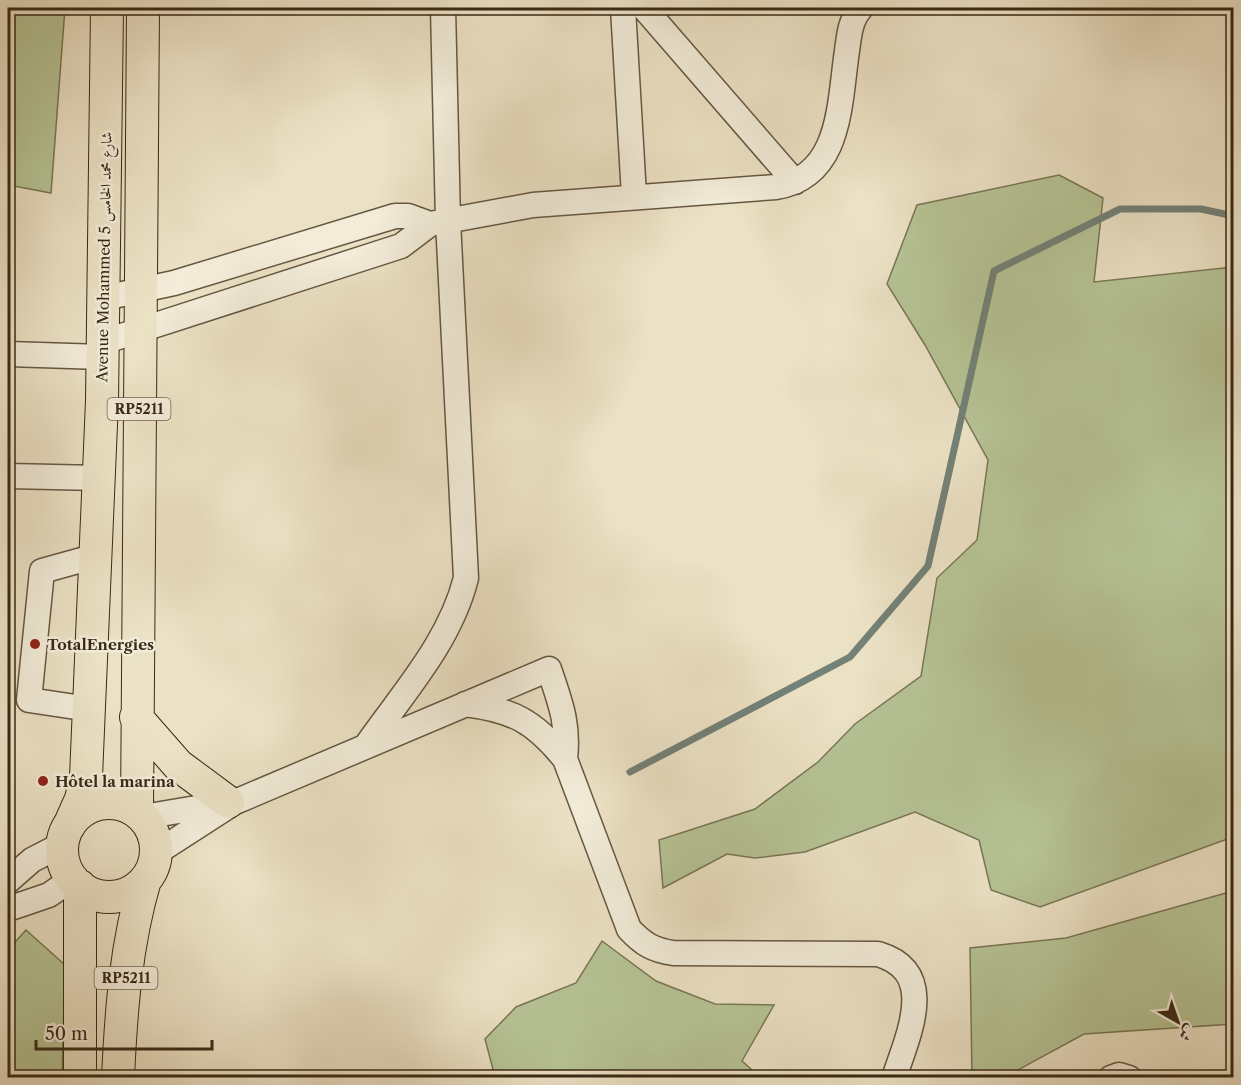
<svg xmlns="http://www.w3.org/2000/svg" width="1241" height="1085" viewBox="0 0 1241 1085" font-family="'Libre Caslon Text',Amiri,serif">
  <rect width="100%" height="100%" fill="#ebe1c4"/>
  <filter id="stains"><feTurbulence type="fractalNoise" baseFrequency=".00333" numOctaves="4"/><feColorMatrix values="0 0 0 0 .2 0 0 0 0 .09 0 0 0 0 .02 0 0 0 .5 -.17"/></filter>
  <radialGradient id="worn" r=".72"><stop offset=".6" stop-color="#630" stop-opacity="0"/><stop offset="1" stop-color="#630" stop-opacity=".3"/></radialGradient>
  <!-- green -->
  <path fill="#b6c395" stroke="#787655" stroke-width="1.5" d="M8,8H65L51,193L8,185Z
    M1059,175L1103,198L1094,282L1233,267V837L1040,907L991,890L979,840L915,812L805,852L755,858L727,854L663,888L659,840L755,809L818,762L855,724L921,676L937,578L977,540L988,460L925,345L887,284L917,205Z
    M1233,891V1024L1084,1034L1005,1077H972L970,948L1066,938Z
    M26,930L65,965L62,1077H8V950Z
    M602,941L656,981L715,1004L774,1005L742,1061L760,1077H495L485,1039L516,1007L576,983Z"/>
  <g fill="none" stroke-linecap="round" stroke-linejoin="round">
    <!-- stream -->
    <path stroke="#738177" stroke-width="7" d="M630,772L850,657L928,566L994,271L1120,209H1201L1234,216"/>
    <defs>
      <path id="minor" d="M623,8L634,196
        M644,8L795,182
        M104,298L174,283L395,216H408L430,224L533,205L776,187C842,176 839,103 847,51C849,36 850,20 861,8
        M103,342L401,246L430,224
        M8,354L102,357
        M8,476L99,478
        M465,704C513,710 534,721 565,759L629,929C643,944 653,950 673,953L878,954C939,972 908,1035 894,1078
        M89,709L29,700L42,571L96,556
        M366,746C403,693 450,642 466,578L448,221L443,8
        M143,817L226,803
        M156,853L235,802L549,669C560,702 569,723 565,759
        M8,881L32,860L63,844
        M8,909L49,895L72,879
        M1111,1078L1119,1075L1129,1078"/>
      <path id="major" d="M136,717L178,765L228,802
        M62 850a47 47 0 1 1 94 0a47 47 0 1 1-94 0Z
        M137,811L143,8
        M69,826L81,799L86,777L102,401L107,8
        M80,886V1078
        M118,1078C121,1011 126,944 145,880"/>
    </defs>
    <!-- minor casing -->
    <use href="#minor" stroke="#665741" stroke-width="27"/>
    <!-- major casing -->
    <use href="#major" stroke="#392915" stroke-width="34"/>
    <!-- minor -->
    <use href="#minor" stroke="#f2ecd9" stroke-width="24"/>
    <!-- major -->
    <use href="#major" stroke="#ebe1c4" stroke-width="32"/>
  </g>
  <!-- markers -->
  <g fill="#8f2418" stroke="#f2ecd9" stroke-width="2">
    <circle cx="35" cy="644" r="6"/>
    <circle cx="43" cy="781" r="6"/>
  </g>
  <g text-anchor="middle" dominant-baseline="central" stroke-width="5" stroke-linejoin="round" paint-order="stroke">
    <!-- shield labels -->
    <g fill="#f2ecd9" stroke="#706450" stroke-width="1.5">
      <rect x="107.5" y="398" width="63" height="22" rx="4.5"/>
      <rect x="94.5" y="967" width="63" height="22" rx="4.5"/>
    </g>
    <g font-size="14" font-weight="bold" fill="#392915">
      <text x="139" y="409">RP5211</text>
      <text x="126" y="978">RP5211</text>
    </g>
    <!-- street labels -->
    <g font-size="15" fill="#392915" stroke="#f2ecd9">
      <text transform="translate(104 257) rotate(-89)">Avenue Mohammed 5 شارع محمد الخامس</text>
    </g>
    <!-- poi labels -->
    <g font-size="15" font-weight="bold" fill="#392915" stroke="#f2ecd9" text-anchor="start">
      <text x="47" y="644">TotalEnergies</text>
      <text x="55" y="781">Hôtel la marina</text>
    </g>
  </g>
  <!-- margin -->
  <rect width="1241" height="1085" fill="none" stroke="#ebe1c4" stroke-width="30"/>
  <rect x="9" y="9" width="1223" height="1067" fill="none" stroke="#392915" stroke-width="3"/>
  <rect x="15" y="15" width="1211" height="1055" fill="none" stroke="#392915" stroke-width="1.5"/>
  <!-- north arrow -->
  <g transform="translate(1178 1022) rotate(140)" stroke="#f2ecd9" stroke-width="4.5" paint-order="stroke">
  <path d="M0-4.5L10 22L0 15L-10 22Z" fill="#392915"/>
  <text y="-9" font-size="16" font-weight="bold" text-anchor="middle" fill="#392915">ش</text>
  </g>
  <!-- scale -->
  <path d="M36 1040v9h176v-9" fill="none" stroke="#392915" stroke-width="3"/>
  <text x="45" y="1040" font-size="18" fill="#392915" stroke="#f2ecd9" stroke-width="4.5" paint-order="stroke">50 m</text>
  <rect width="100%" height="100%" filter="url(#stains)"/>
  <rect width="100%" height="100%" fill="url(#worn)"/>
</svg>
